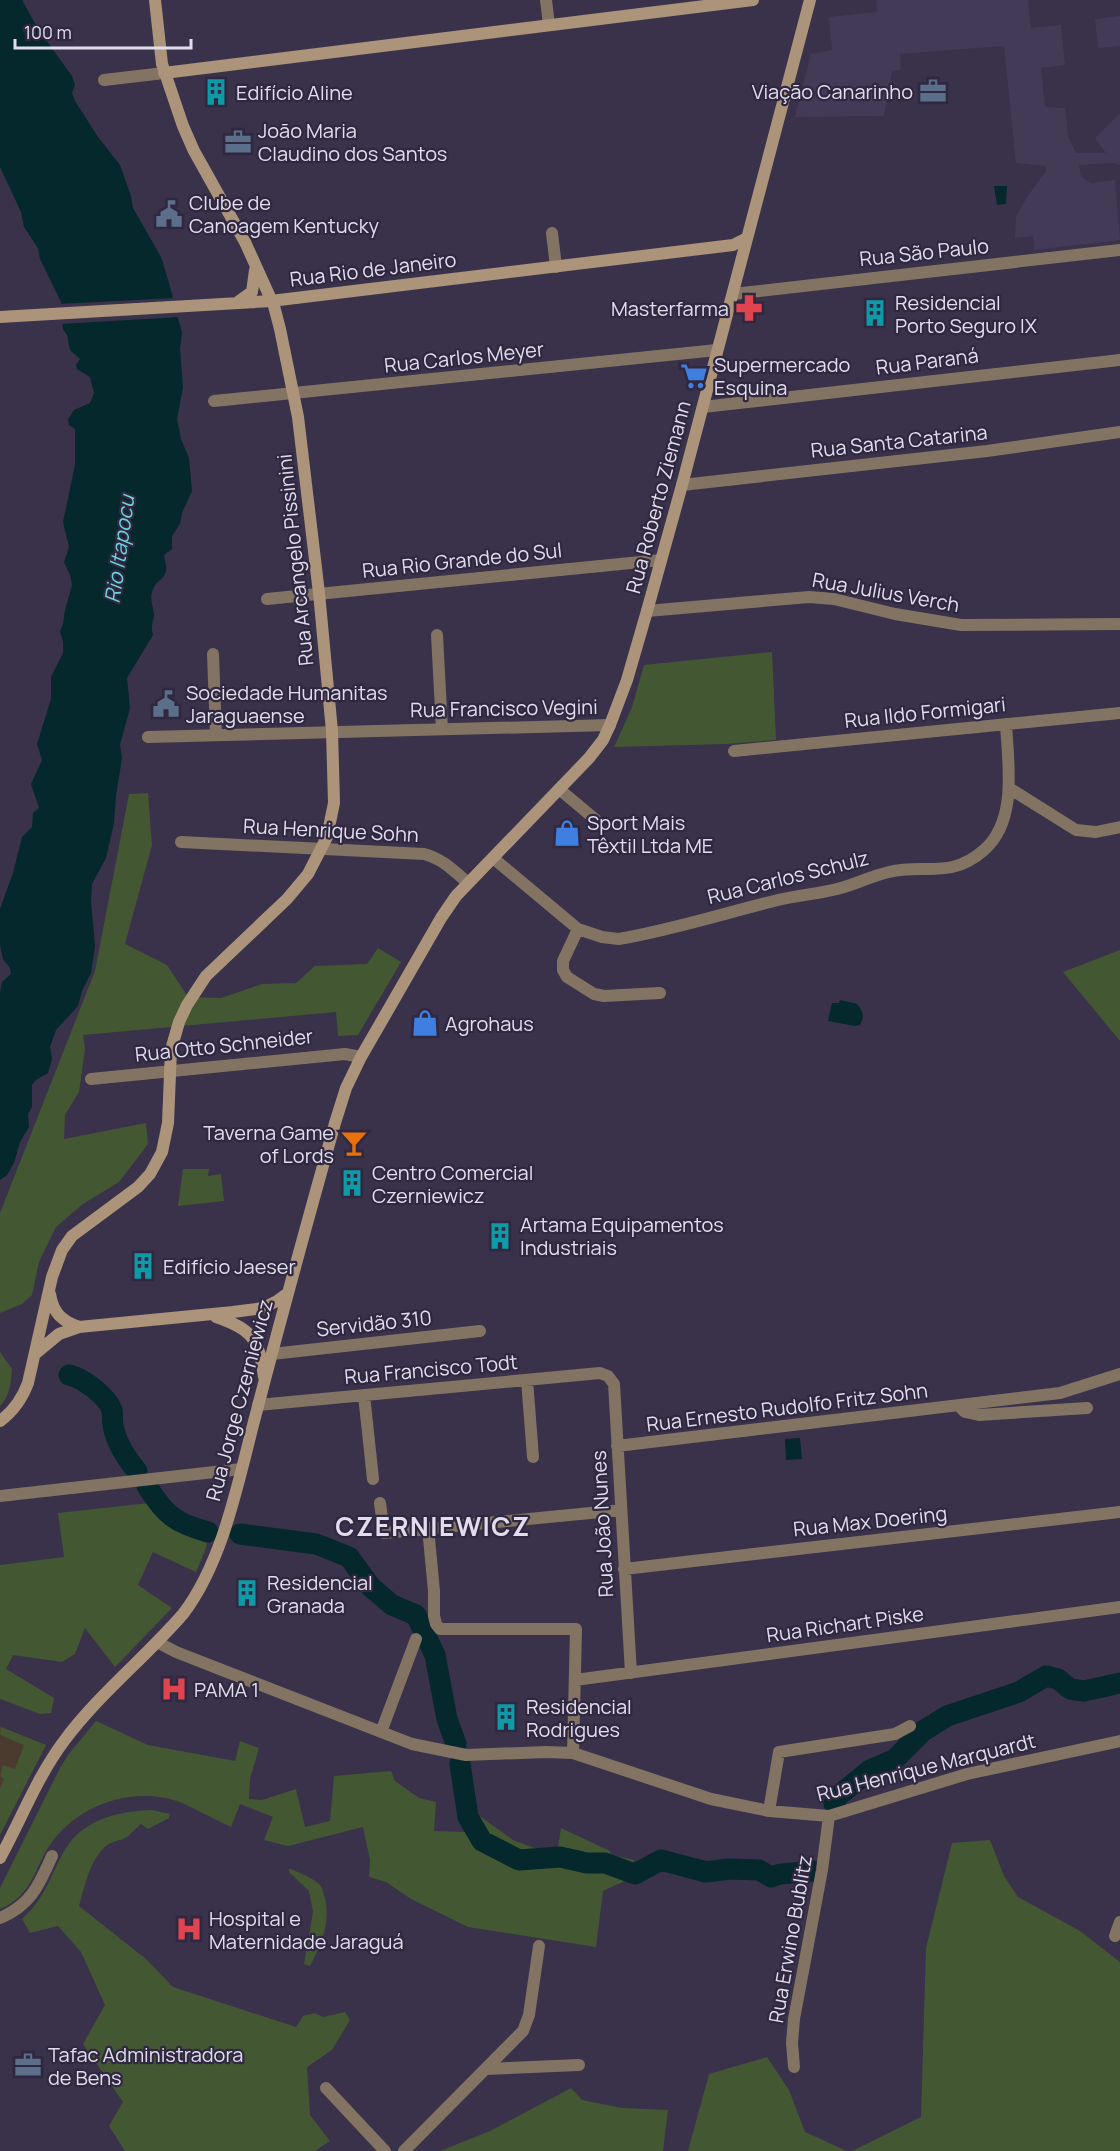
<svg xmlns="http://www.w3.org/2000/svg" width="1120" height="2151" viewBox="0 0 1120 2151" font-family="Manrope,sans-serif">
  <rect width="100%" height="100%" fill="#39324a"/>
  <!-- built -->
  <path fill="#433a58" d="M876,0H1028L1031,28L1061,25L1065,65L1041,68L1045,107L1065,108L1068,136L1076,153H1106L1095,138L1120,113V165L1114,163L1079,165L1081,176L1091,183L1115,180L1120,240L1034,250L1033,236L1015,238L1016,216L1029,194L1046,171V166L1016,163L1004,46L900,54L901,70L892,71L884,116L795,117L811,54L832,50L829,17L877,12Z
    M1120,16V46L1098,48L1095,19Z"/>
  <!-- education -->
  <path fill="#4b3b2f" d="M0,1726L46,1745L0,1835Z"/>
  <!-- green -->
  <path fill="#435733" d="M772,652L776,740L726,744L614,747L632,707L644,665Z
    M148,793L152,845L125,944L167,965L188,997L221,998L262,984L296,983L315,966L367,964L378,948L401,962L358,1035L338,1036L336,1012L83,1035L85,1049L79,1092L65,1115L64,1139L146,1123L148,1144L119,1182L83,1204L56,1227L39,1262L32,1295L22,1304L0,1313V1213L95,971L129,794Z
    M1120,950V1041L1063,972Z
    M183,1169H209L208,1176L221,1174L224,1201L178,1206Z
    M0,1352L12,1369C11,1383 10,1396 0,1406Z
    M160,1488C173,1516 184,1518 212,1524L205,1551L196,1572L153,1552L138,1585L172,1608L115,1667L85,1628L75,1654L62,1662L13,1655L6,1669L54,1698L51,1713L40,1714L0,1699V1565L64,1557L58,1513L149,1503L147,1489Z
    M96,1721L148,1745L235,1761L240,1741L259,1748L250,1779L249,1799L262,1800L296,1789L305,1827L330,1821L334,1776L391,1771L395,1781L419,1798L436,1802L434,1831L466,1832L468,1820L458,1767H465L469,1802L474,1812L513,1840L537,1849L558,1848L561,1828L610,1851L611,1855L634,1860L631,1878L603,1891L596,1947L468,1927L411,1899L386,1882L369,1877L370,1860L363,1827L288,1846L264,1840L273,1817L240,1804L231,1827C213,1819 195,1808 177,1801C127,1785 70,1808 45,1853C32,1878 28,1897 0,1909V1888L60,1768L68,1755Z
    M1,1727L46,1745L0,1835V1789L4,1779L0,1776L3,1765L15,1769L24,1745L0,1735Z
    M152,1810L170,1814L169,1818L148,1829L141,1824C136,1828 132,1833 127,1837C120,1841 112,1841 106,1846C89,1861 85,1886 79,1906L146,1959L173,1987L296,2027L303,2016L315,2013L323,2017L345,2012L350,2020L332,2050L307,2067L310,2115L330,2141L315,2151H125L109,2126L123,2102L83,2044L105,2005L81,1952L58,1926L30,1933L22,1919C47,1896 50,1875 66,1848C84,1819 120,1811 152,1810Z
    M990,1840L1004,1876L1018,1897L1080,1931L1120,1962V2151H852L921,2117L926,1948L952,1843Z
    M289,1869H291C300,1873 313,1878 320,1885C323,1889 323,1893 325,1898C331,1923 321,1945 310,1966L304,1964L313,1912L309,1891L289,1872Z
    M767,2057L789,2090L805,2132L847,2151H688L709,2074Z
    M571,2088L582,2100L622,2108L668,2110L663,2151H440L490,2131Z"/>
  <!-- water -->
  <path fill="#04282b" d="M0,0H22L38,29L72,76L75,85L72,93L75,101L98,137L120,165L131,196L133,208L161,257L169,283L182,333L180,349L183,387L177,419L181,439L189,458L192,491L182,513L180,524L172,536V549L164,555C164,560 167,564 166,569C166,577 160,579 156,584C146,597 155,608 154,617C152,624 151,627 153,635L127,678L130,708L120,745L122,758L116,796L114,823L106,858L92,884L91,901L95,946L91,973L82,991L78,1006L56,1030L50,1047L52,1059L48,1073L36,1080L32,1085V1107L28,1114L29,1127L20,1142L14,1163L7,1175L0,1180V992L2,982L11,974L10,968L3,959L0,945V909L13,873L22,837L32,827L33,813L39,808L31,784L42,760L37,744L51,699V677L63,653V642L60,631L63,624L65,610L72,585L70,575L64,562L69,547L63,522L75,465V429L69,425L68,419L74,410L90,403L94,393L90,377L77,369L76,365L80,359L70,350L67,335L63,329L61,302L40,259L38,248L24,227L21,212L0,167Z
    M994,186H1007L1006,204L997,205Z
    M840,1000L857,1004C863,1011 865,1016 860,1025L855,1026L828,1021L832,1003H839Z
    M800,1438L802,1459L786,1460L785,1439Z"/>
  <!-- pier -->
  <path fill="#39324a" d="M175,298L181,317L60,324L58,304Z"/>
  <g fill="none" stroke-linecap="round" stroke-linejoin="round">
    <!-- river -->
    <path stroke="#04282b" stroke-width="21" d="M69,1375C83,1378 107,1396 112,1410C113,1415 112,1420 113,1425C116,1442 126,1458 137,1471
      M147,1486C165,1515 175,1523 208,1532
      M240,1534L316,1544L349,1557L371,1587L392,1605L416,1615L435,1655L447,1719L456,1744
      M460,1764L468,1817L482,1841L519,1860L560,1857L587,1863H605L635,1874L661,1860L706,1872L729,1869L759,1870L771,1877C783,1871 799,1874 813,1871
      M834,1804L838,1796L870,1770L895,1759L923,1731L947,1716L1019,1692L1046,1676L1058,1679L1070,1689L1084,1691L1120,1683"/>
    <!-- street -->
    <path stroke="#827363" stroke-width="12" d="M546,0L549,25
      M104,80L164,73
      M552,233L556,267
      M733,294L1120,250
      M214,401L717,350
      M703,407L1120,360
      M682,485L987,451L1120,432
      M267,599L661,560
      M647,611L809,597L834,599L895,614L961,625L1120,624
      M437,635L442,729
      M213,654L216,735
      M148,737L610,725
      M734,751L1120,713
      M1009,788L1076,830L1096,832L1120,827
      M559,789L596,820
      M181,842L424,854C443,859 454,871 468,883
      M493,858L578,929L602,937L619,939C672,930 725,913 778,900C798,895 818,894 837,889C854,885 871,876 889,872C925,863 950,880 984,850C1018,820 1008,764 1006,724
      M578,929L563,961V970L567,977L594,994L604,996L660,993
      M91,1079L345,1054L361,1057
      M272,1354L480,1331
      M527,1380L533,1457
      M364,1395L373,1479
      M258,1405L600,1373L608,1376L614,1384L631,1673
      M960,1407L965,1412L979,1415L1087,1408
      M617,1446L1060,1393L1120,1374
      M0,1496L241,1469
      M380,1503L384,1533L621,1510
      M428,1528L434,1591V1616L436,1624L440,1629H576L573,1753
      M624,1569L1120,1512
      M157,1642L176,1652L412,1744L466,1755L546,1752L573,1753L711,1799L769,1811L829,1816L967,1774L1120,1741
      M575,1680L1120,1607
      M381,1732L416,1639
      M769,1811L779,1752L895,1734L910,1726
      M0,1918C31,1905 39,1885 52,1856
      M1115,1936L1120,1922
      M794,2067L792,2043L794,2019L822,1870L829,1816
      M486,2069L579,2065
      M326,2088L385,2151
      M404,2151L523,2031L529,2015L539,1946"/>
    <!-- secondary -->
    <path stroke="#ac947b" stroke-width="12" d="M164,73L753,0
      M238,302L252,292L255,270
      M0,317L271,301L733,245L747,238
      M50,1294C53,1313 62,1321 79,1327
      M216,1317C252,1329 259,1339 264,1377
      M36,1353L59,1334L79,1327L233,1312L263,1308L277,1301L288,1293
      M0,1421C14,1411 22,1399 28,1383L52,1277L62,1250L72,1236L138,1187L150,1174L162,1152L168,1123L171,1050L179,1022L187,1005L206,976L287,899L308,874L327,837L334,803L332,731L319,593L298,417L280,329L274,306L245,242L194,151L183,126L162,64L155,0
      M0,1858C21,1820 37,1777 64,1741C98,1695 145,1658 183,1614C225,1559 239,1476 257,1410C282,1314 308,1219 335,1123L346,1088L361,1057L441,918L456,896L589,758L603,740L610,725L627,680L647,611L682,485L810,0"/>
  </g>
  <!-- icons -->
  <defs>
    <symbol id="office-bare" viewBox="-9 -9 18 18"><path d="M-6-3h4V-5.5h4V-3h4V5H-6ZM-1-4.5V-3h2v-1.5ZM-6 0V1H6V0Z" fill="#5c6f8a" stroke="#2f2840" stroke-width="2.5" paint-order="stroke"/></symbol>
    <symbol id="building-bare" viewBox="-9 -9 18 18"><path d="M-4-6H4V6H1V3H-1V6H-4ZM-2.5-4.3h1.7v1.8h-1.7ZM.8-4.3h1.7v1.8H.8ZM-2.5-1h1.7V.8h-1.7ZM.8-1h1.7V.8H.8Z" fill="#0f9aa8" stroke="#2f2840" stroke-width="2.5" paint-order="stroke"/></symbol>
    <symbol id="civic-bare" viewBox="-9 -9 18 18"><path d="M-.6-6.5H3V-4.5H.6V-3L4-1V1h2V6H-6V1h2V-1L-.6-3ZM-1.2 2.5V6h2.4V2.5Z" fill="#5c6f8a" stroke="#2f2840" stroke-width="2.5" paint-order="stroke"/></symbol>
    <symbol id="pharmacy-bare" viewBox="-9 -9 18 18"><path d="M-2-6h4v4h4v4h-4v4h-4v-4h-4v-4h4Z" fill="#e0444e" stroke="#2f2840" stroke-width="2.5" paint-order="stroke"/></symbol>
    <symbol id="supermarket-bare" viewBox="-9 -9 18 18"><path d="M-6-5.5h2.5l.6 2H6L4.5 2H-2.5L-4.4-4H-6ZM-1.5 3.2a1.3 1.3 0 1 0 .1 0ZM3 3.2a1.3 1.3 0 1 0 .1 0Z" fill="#3f7fe0" stroke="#2f2840" stroke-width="2.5" paint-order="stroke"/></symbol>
    <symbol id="shop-bare" viewBox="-9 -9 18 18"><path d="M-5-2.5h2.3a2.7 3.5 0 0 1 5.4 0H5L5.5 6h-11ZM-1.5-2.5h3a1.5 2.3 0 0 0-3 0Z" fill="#3f7fe0" stroke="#2f2840" stroke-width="2.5" paint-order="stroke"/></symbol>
    <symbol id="bar-bare" viewBox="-9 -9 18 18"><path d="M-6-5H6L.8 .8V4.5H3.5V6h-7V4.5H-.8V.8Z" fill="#e8710a" stroke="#2f2840" stroke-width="2.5" paint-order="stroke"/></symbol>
    <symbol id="hospital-bare" viewBox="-9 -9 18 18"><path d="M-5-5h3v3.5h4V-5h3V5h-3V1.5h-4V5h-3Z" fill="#e0444e" stroke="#2f2840" stroke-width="2.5" paint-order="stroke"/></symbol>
  </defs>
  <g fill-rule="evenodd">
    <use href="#office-bare" x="914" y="72" width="38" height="38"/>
    <use href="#building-bare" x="197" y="73" width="38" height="38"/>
    <use href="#office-bare" x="219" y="123" width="38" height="38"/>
    <use href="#civic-bare" x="150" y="195" width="38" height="38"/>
    <use href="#pharmacy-bare" x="730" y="289" width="38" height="38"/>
    <use href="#building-bare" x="856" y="294" width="38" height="38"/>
    <use href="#supermarket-bare" x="675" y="357" width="38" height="38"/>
    <use href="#civic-bare" x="147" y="685" width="38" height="38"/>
    <use href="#shop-bare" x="548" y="814" width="38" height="38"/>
    <use href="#shop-bare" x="406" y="1004" width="38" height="38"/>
    <use href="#bar-bare" x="335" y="1124" width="38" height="38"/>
    <use href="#building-bare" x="333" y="1164" width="38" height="38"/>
    <use href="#building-bare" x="481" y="1217" width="38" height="38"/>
    <use href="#building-bare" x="124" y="1247" width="38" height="38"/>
    <use href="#building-bare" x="228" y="1574" width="38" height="38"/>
    <use href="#hospital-bare" x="155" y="1670" width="38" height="38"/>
    <use href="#building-bare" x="487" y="1698" width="38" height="38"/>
    <use href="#hospital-bare" x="170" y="1910" width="38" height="38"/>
    <use href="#office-bare" x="9" y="2046" width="38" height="38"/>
  </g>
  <g text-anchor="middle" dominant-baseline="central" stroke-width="4.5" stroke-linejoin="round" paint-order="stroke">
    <!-- poi labels -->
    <g font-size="20" fill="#e1ddec" stroke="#2f2840" text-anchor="start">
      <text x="913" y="91" text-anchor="end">Viação Canarinho</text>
      <text x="236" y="92">Edifício Aline</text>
      <text x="258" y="130">João Maria<tspan x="258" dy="23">Claudino dos Santos</tspan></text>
      <text x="189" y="202">Clube de<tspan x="189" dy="23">Canoagem Kentucky</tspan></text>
      <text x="895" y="302">Residencial<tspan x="895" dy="23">Porto Seguro IX</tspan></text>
      <text x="729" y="308" text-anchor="end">Masterfarma</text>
      <text x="714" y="364">Supermercado<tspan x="714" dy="23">Esquina</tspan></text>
      <text x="186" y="692">Sociedade Humanitas<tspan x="186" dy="23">Jaraguaense</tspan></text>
      <text x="587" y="822">Sport Mais<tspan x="587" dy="23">Têxtil Ltda ME</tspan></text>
      <text x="445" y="1023">Agrohaus</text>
      <text x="334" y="1132" text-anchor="end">Taverna Game<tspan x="334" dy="23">of Lords</tspan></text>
      <text x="372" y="1172">Centro Comercial<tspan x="372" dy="23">Czerniewicz</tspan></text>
      <text x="520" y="1224">Artama Equipamentos<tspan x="520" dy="23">Industriais</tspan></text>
      <text x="163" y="1266">Edifício Jaeser</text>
      <text x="267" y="1582">Residencial<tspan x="267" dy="23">Granada</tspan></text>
      <text x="194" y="1689">PAMA 1</text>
      <text x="526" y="1706">Residencial<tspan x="526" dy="23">Rodrigues</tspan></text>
      <text x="209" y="1918">Hospital e<tspan x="209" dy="23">Maternidade Jaraguá</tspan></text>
      <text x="48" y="2054">Tafac Administradora<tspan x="48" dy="23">de Bens</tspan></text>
    </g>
    <!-- street labels -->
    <g font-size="20" fill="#e1ddec" stroke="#2f2840">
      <text transform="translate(924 252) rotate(-6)">Rua São Paulo</text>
      <text transform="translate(373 269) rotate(-7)">Rua Rio de Janeiro</text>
      <text transform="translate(464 357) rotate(-6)">Rua Carlos Meyer</text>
      <text transform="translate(927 361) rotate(-7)">Rua Paraná</text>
      <text transform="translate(899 441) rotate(-6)">Rua Santa Catarina</text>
      <text transform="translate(658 497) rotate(-75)">Rua Roberto Ziemann</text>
      <text transform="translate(295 560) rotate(-96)">Rua Arcangelo Pissinini</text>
      <text transform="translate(462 560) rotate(-6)">Rua Rio Grande do Sul</text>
      <text transform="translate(886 592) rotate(10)">Rua Julius Verch</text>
      <text transform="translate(504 708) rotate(-1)">Rua Francisco Vegini</text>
      <text transform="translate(925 712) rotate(-6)">Rua Ildo Formigari</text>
      <text transform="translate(331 830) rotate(3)">Rua Henrique Sohn</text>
      <text transform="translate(788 877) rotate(-14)">Rua Carlos Schulz</text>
      <text transform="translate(224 1045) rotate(-6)">Rua Otto Schneider</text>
      <text transform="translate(374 1323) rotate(-6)">Servidão 310</text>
      <text transform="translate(431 1369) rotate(-5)">Rua Francisco Todt</text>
      <text transform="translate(239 1400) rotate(-75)">Rua Jorge Czerniewicz</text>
      <text transform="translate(787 1407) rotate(-7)">Rua Ernesto Rudolfo Fritz Sohn</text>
      <text transform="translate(870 1521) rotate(-6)">Rua Max Doering</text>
      <text transform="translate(602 1524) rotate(-93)">Rua João Nunes</text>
      <text transform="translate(845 1624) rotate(-8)">Rua Richart Piske</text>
      <text transform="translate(926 1767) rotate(-14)">Rua Henrique Marquardt</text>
      <text transform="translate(790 1939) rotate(-80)">Rua Erwino Bublitz</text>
    </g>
    <!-- water labels -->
    <g font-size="21" font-style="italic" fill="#6bd3da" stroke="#2f2840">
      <text transform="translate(119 549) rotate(-82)">Rio Itapocu</text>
    </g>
    <!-- district labels -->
    <g font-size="26" font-weight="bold" letter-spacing="1.5" fill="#e1ddec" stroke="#2f2840">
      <text x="433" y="1526">CZERNIEWICZ</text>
    </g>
  </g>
  <!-- scale -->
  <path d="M15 39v9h176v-9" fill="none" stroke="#e1ddec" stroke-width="3"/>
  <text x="24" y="39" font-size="18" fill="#e1ddec" stroke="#2f2840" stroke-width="4.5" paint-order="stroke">100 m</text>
</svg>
